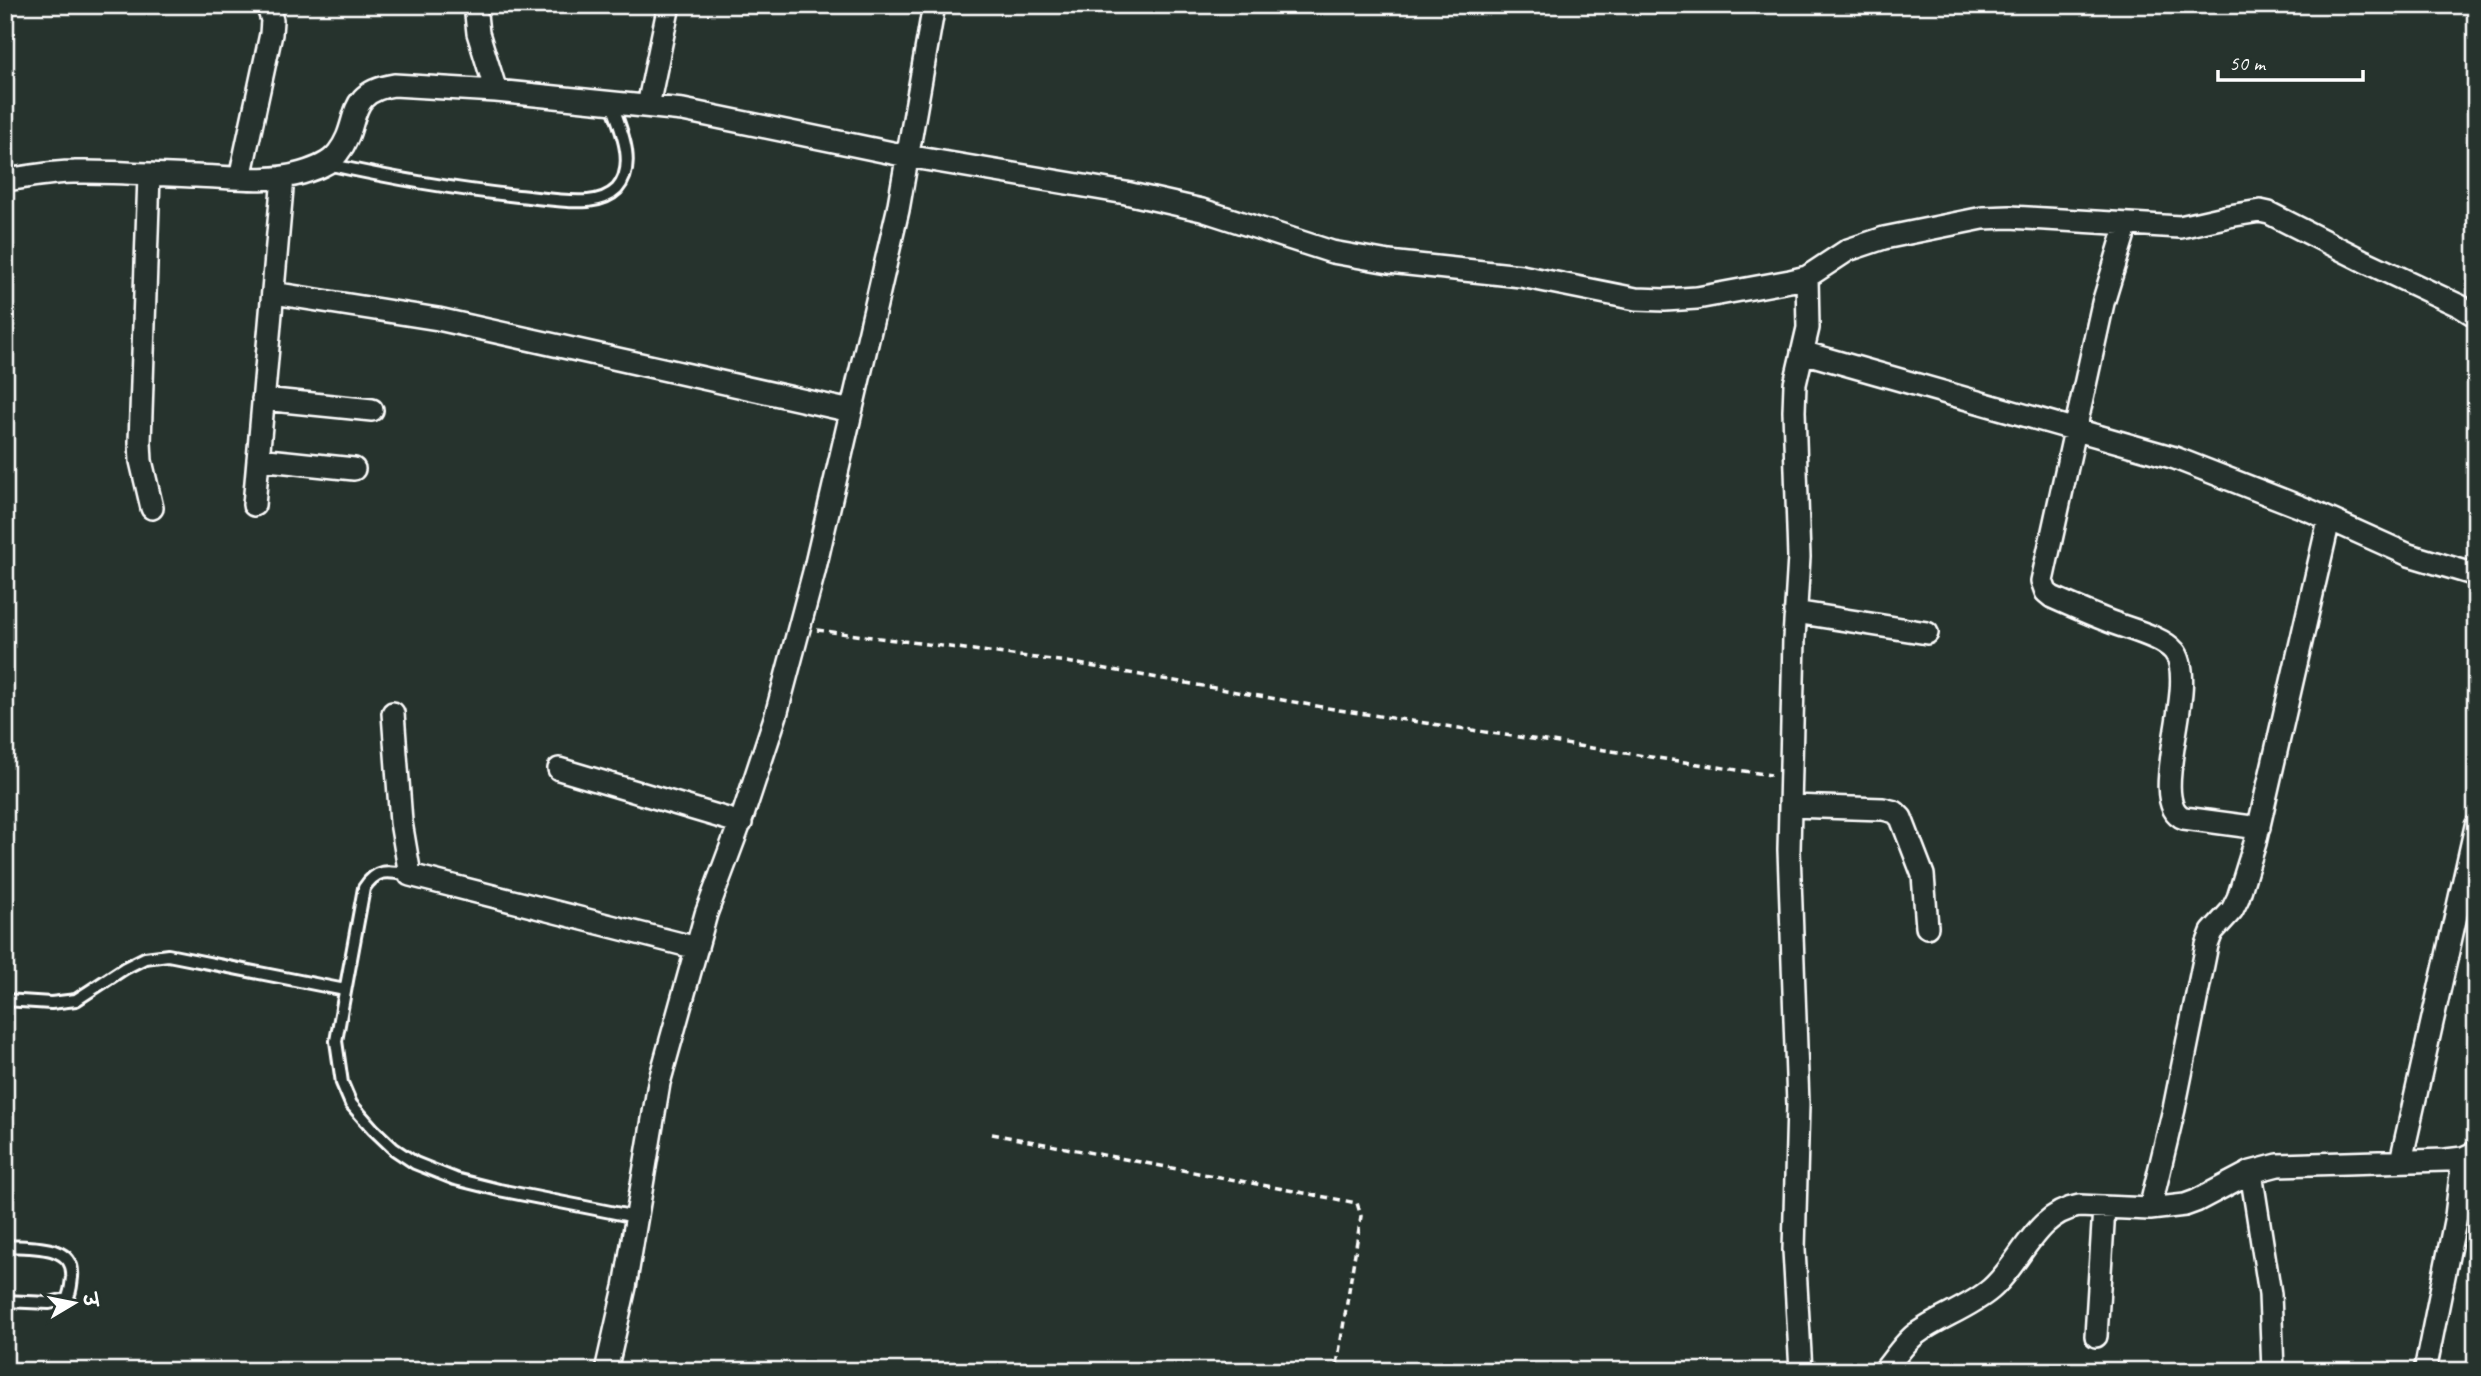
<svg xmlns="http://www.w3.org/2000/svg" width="2481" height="1376" viewBox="0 0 2481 1376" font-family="Caveat,'Playpen Sans Deva',sans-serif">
  <rect width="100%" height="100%" fill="#26332d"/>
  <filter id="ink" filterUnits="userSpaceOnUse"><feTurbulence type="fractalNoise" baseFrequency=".0143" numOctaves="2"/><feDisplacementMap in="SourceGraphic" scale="14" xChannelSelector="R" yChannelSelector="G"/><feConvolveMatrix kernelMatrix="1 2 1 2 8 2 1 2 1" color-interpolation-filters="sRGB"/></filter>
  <g filter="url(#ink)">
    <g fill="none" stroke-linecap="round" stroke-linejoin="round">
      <defs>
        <path id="service" d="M327,164C390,178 453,189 518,196C541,198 565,203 588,201C598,200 609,197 617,189C638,165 620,127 611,102
          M410,875C388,871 377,868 364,888L336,1041L342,1083L351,1104L373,1129L394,1149L415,1163L455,1179L499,1190L636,1217
          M5,1000L51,1003L76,1000L125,968L145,958L168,955L345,990
          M5,1246C29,1248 75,1243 72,1277C71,1285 71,1292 67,1299L49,1303L5,1301"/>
        <path id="minor" d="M475,5L478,33L496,91
          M648,106L669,5
          M149,175L140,442L141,461L152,508
          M240,178L271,34L272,20L267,5
          M5,180C28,177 51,172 74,172C114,171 155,175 196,176C230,177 269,183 302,173C315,169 330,164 338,153C362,123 343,93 394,85L496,91L683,110L907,156L1126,193L1202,210L1332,252L1389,262L1521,276L1636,299L1665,300L1697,298L1790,281L1807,277L1848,250L1884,238L1983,218L2010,217L2180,227L2229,216L2260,211L2269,213L2364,261L2460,306L2476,316
          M2127,224L2103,303L2042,581L2046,592L2052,597C2070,605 2088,613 2106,620C2124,628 2162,636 2174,651C2201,682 2144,803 2184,818L2259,828
          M273,293L438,319L851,411
          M1802,352L2175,458L2311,511L2409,555L2476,575
          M263,399L372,410
          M258,459L354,469
          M254,505L283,177
          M1795,612L1927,633
          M393,713L401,822L410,875L697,948
          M559,769L741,823
          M1790,806L1883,809L1895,812L1901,818L1923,875L1927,927
          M2401,1161L2476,826
          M2251,1172L2270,1294L2273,1371
          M2150,1209L2174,1109L2207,945L2212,932L2232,910L2238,898L2255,843L2329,520
          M2096,1336L2104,1208
          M606,1371L625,1287L659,1083L706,914L743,815L776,715L814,572L898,210L934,5
          M1801,1371L1794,1250L1798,1104L1789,850L1794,639L1799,557L1794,411L1795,384L1808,328L1807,277
          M1884,1371C1894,1359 1904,1343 1916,1334C1939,1317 1969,1308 1991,1289C2022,1262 2034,1214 2079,1206L2150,1209L2185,1205L2196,1201L2251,1172L2278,1165L2446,1160L2463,1158L2476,1152
          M2425,1371L2456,1216L2463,1158"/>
      </defs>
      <!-- service casing -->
      <use href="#service" stroke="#fff" stroke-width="16"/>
      <!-- minor casing -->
      <use href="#minor" stroke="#fff" stroke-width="26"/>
      <!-- path -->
      <path stroke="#fff" stroke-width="3.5" stroke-dasharray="7 5" stroke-linecap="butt" d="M817,630L1067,662L1339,710L1771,775
        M992,1134L1357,1203L1361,1216L1336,1371"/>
      <!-- service -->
      <use href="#service" stroke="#26332d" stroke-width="10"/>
      <!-- minor -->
      <use href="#minor" stroke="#26332d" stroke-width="21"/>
    </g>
  </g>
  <!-- margin -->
  <rect width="2481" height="1376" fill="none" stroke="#26332d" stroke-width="28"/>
  <rect x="14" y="14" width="2453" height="1348" fill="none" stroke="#fff" stroke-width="2.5" filter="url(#ink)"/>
  <!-- north arrow -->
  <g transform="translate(74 1303) rotate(80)" stroke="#26332d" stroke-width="5" paint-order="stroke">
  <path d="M0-5L12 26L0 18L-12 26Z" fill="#ffffff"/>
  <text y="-10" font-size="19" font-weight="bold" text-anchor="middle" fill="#ffffff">उ</text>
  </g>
  <!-- scale -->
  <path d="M2218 70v10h145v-10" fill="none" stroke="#ffffff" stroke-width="3.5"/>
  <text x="2229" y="70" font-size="21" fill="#ffffff" stroke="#26332d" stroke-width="5" paint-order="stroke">50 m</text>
</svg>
